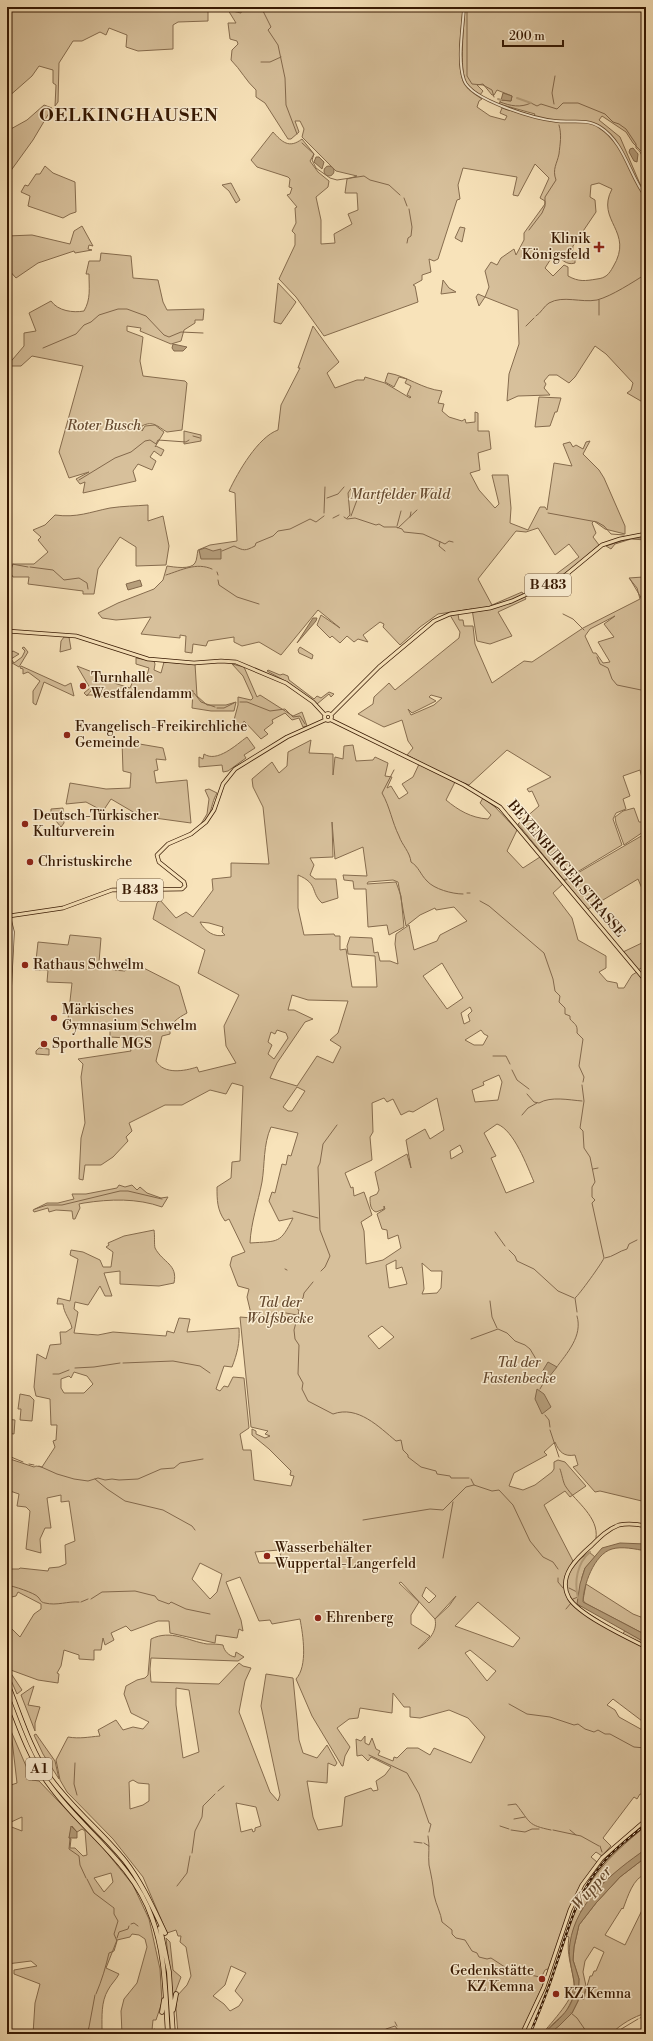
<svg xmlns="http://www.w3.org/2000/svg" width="653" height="2041" viewBox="0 0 653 2041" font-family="'Libre Bodoni',serif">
  <rect width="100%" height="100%" fill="#f8e3ba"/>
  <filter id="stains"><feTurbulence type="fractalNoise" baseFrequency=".005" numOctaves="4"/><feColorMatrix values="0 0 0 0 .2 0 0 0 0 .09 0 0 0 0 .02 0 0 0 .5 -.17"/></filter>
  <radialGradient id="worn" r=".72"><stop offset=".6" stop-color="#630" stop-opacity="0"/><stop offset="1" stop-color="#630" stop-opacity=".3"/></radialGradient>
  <!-- green -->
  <path fill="#d7c09b" stroke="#866c4e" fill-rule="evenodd" d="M7,7H213L208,8V21L178,22L173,25V49L138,51L126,47L127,35L109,28L106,35L100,32L82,41H73L59,63L58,102L55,106L56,85L53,83V70L39,66L32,76L7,98Z
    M242,7H463C462,25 455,70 465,85C469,91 476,95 482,99L479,101L477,107L490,116L505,120L507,116L500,113L502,108L533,117L535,114L499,104L501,100L511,101L512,96L497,90L494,95H492L483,84L477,85L483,91L480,95C475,91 470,88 466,82C459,70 464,23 465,7H646V164L643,153L633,143L626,132L602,116L599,120L620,137L640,184L646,193V404L627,393L631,390L633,383L606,354L595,346L575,377L569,383L557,375H549L544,381L546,384L544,388L550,395L518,396L507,401L509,374L519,344L518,310L485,297L479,306L476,297L478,294L485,297L489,287L485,271L491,262L497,265L501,258L514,249L516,255L524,240V233L545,204V201L540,198L549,178L535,164L518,196L513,195L517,177L463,168L458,185L460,199L457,200L438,259L434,261L429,259L431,272L422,275V280L413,285L415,286L418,302L324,336L296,297L279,279L295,245V234L292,231L296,223L295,208L297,207L287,195L290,194L292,188L289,187L290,179L288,177L257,167L251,160L273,132C282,142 289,149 302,139L314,154L310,161L318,172L329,181L328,187L316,197L321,220V244L335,243L334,234L352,224L348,214L358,210L357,193H345L347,179L357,176L336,171L302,137L304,129L300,121H295L299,132L291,139H288L265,103L256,97V90C246,81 241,70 231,60L232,50L238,44L237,41L230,39L228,23H236L228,10L241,13ZM599,183L612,189C595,221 635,231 613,267C609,274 606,278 597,279C585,281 579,282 568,276V267L564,265L553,276L545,268L554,254C561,258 566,266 575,263V260L572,256L573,246L596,212L595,200L590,197L591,185Z
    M44,105L52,108L33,140L7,176V134L9,130L27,120Z
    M45,166L53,173L75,182L76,212L70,214L63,218L28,206L30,196L21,192L25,185L28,186L36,174H40Z
    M231,183L240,200L236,203L229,191L222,185Z
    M82,226L93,246L89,245L88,249L92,250L75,253L74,251L38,263L16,278L7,268V236L32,235L70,244L74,231Z
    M460,227L465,228L462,242L455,238Z
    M101,253L131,256L133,278L158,280L163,302L167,310L204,309L203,320H195V323L184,330L181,341L171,344L140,331L141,328L127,326V331L143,337L140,361L143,376L185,381L187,383L182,430L167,432C158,427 153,420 142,426V431L145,426L155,425L164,432L155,447L156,446L164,450L161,456L154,451L150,457L156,461L152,470L138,464L133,471L136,481L83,493L85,482L80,484L76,479L89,472L69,478L59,452L83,366L32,356L21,366H7L24,346V333L36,331L29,313L51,301C58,311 73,313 84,311C91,299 89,288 89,274H86L89,261H100Z
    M443,280L449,288L456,292L441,294Z
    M278,283L296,302L281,324L274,322Z
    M313,326L339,362L327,373L335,388L357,380H364L365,377L385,383L410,398L411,397L407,395L411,386L405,383L407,379L399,377L394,387L385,382L388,373C407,376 422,389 442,391L438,403L444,404L442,411L449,417L462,421L465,419L466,423L475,422V412L478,413V431H489L491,449L478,453L480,470L470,473L479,490L495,508L499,504L492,475H508L511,508L510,523L528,530L540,507H545L547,510L554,463L572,466L563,444L570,442L573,447L576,445L583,449L586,442L590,441L583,454L599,470L604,478L625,526V534L605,529L594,521L592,523L596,533L593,537L599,545L574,567L553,581L551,578L579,557L569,544L555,555L538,528L526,532L516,531L478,579L492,605L522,592L526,599L498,612L512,636L490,644L477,641L472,609L438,614L420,627L400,645L383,627L384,624L380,622L363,635L368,642L358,639L354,642L347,636L340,643L332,636L330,638L317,625L321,615L340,628L318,610L281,655L259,642L242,646L234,642V637L208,641L206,646L193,644L192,653L185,652L186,636L180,635V638L141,634L151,617L116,620L102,618L98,613L118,603L154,589L163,580L167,566C174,567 191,570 195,563C197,560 197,554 198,550L210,545L237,541L235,493L229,491C238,472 258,437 278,430L281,405L300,368H298Z
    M539,397L561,398L557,412H555L550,426L535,427Z
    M184,431L201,435V441L184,444Z
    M148,505V521L163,516L169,546L166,565L136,566V547L120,537L98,569L94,594H83V591L28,584L29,577H13L10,572L13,564H34L48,552L38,540L41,537L33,530L45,525L55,515C77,518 90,512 110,508C123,506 136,506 148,505Z
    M631,538H646V540L631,539L615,544L611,549L606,546Z
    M643,577L646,583V794L640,770L623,776L630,796L623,799L626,809L616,813L613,819L622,845L564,880L518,824L539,806L532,791L529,792L527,789L551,777L507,750L469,785L456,780L446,800C458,810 471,818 488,819L491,815L480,803L483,798L495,807L517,830L507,851L523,868L540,857L563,884L553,893L572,918L578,940L606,956V968L599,972L607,981L617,983L618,988H624L632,975L637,972L646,983V1502L600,1491L595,1492L573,1467L578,1465L575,1455C564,1457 559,1452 555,1442L544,1452L547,1455L514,1473L509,1486L523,1490L535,1485L552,1472L554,1469V1462L558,1460L565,1462L586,1486L570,1497L565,1491L544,1505L573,1561L569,1568L572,1569L578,1561L589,1552L595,1557L585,1568L582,1577L578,1604L580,1606V1609L623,1634L625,1630L646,1643V1724L613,1699L607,1705L615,1710L619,1717L646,1732L645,1750L646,1795L640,1794L637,1799L634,1797L603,1838L611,1846L602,1856L596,1852L591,1857L597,1862L574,1899L550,1968L545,1970L541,1978L543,1985L521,2034H178L176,2009L177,1996L187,1985L191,1976L186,1947L180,1942L181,1936H178L176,1930L167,1933L143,1877L113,1839L67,1792L60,1780L56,1760L68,1737C80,1739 88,1737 100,1736L98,1730L116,1720L123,1730L133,1727L143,1729L149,1722L131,1713L124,1694L126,1686L137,1680L145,1678L148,1675L151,1639C171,1629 188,1641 207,1644C212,1644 218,1644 223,1645C224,1651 229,1656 235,1657L236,1652L244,1657L238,1661L151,1658L150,1669L151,1682L219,1684L239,1663L243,1666L251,1668L245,1681L239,1712L270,1792L278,1801L280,1795L261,1706L266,1674L293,1678L299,1740L303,1753L317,1758L327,1745L337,1763L335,1766L328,1763L327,1783L307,1781L313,1817L318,1830L342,1826L345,1797L371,1788L373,1791L378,1790L376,1781L385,1775L391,1767L371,1757L368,1761L362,1755L357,1756L356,1739L361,1741L365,1736V1743L369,1745L372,1738L376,1749L380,1751L378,1755L393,1761L394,1757L397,1758L407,1748H418L430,1755L434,1748L471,1763L485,1737L468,1718L449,1710L420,1718L410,1717V1707H404L393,1693L392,1713L360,1708L358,1718L349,1719L337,1728L350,1747L345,1756L343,1766H342L312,1716L296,1679C308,1666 303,1635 300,1619L272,1624L270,1620L259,1621L240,1577L226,1582L241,1620L243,1631L239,1629L237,1638L216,1635L215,1643L170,1633L169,1621H158L131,1631L126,1626L111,1633L114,1640L105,1645L103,1638L101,1650H94V1660L79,1659V1655L64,1650L61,1666L57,1673L59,1674L58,1683L38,1680L8,1669L22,1690L17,1694L7,1671V1624L20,1637L34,1614L41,1609V1604L18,1592L16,1596L7,1598V1569H19L20,1568L48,1571L49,1568L59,1567L66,1564L65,1545L75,1541L69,1501L61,1502V1495L47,1498L51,1528H45L40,1539L41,1553L26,1549L30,1511L26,1507L17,1506L19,1494L7,1490V1458L34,1467L36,1466L42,1467L55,1447L53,1441L56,1440L57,1425H51L50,1399L36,1396L34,1387L37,1354L46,1359L50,1345L61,1344L60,1332H66L72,1328C70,1319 64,1314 63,1304H57L58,1298L70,1301L78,1259L70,1255L71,1250L83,1252L100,1260L103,1267H111L113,1252L106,1247L109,1245L108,1243L124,1236L154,1230C155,1236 154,1244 155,1248C163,1263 178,1264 174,1283L159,1286L120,1284V1271L104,1273L112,1296H105L100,1286L88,1305L75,1302L74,1309L78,1312L74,1333L98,1335L113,1332L166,1336L167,1331L174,1333L179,1318L190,1319L187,1332L239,1328C240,1343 237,1354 232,1367L224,1366L216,1389L220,1391L224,1386L228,1387L233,1377L244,1378L249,1428L240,1434L243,1450H251L254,1480L291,1486L294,1476L290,1475L291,1471L269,1449L252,1435V1429L256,1431V1434L265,1438L270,1436L265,1434L268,1431L251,1427L240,1317L252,1318L247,1297L249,1289L238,1286L230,1265L232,1257L245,1252L229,1219L225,1221C217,1210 217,1200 217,1187L231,1178L232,1162L240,1161L243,1086L232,1083L226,1094L210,1090L182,1105H165L129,1123L132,1131L126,1137L128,1141L113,1157L101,1165H85L83,1180L79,1179L81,1138L85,1123L81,1077L83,1064L78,1059L131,1051L127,1038L110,1037V1030L67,1028L72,983L47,982L48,970H35L38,942L68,945L70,935L101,938L99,962H113V970L125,971L126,959L179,986L187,1013C178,1018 169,1023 170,1034L162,1036L156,1061C164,1075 185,1071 197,1067L199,1072L236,1063L226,1046L224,1026L239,995L198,973L205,950L153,919L157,903L160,900L176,918L186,912L193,917L213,890L212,879L231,877V863L269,864L263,807L253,787L252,779L272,762L279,773L287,766L288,752L311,740L309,753L333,754V775L335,757L343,759L344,746L353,745L356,761L373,760L375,757L388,763L385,776L392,777L387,788L391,786L399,799L408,793L402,784L413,777L420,762L407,755L413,748L408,741L402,720L384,727L358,714L373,704L374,697L389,683L395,690L459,638L460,632L450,615L458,614L459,620H463L464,626H473L475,644L492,683L524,661L532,662L583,628L640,599L637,588L629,578ZM615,616L604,624L614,637L598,642L610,662L603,663L596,653H593L585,636L590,629ZM431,695L442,698L434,705L411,715L408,709L412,713L436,701L429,697ZM332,822L335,859L363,847L367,876L343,875L344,880L353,881L354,889H366L368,927L387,925L389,935L404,927L401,896L396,882L367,884L368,882L393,880L398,882L406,926L420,915L435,908L436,910L454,907L467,921L440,935L437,941L414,950L409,925L396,934L395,944L398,964L390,961H380L378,952L374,953L372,938L350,937L347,946L348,954L375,956L377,987H352L346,949L340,950V936H335L334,934L304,935L298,908V875C319,884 310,892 322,903L338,898L336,879H315L310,875L314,865L310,858L333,857ZM200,922L209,923L223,927L222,932L225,935C214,938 205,931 200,922ZM442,963L463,998L447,1009L423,976ZM292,995L308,1000L348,1001L338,1033L330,1040L341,1047L333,1063L317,1056L297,1086L270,1078L277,1063L305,1022L313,1019L294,1010H288ZM470,1007L472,1011L468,1015L470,1021L464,1024L461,1013ZM277,1030L286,1033L288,1038L274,1059L268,1054L272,1045L268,1042L271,1032L275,1034ZM481,1030L484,1034L488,1036L483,1045H474L465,1040ZM499,1075L502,1082L498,1100L475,1102L472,1090L484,1085L483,1082ZM297,1087L305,1091L292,1111H288L283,1107ZM384,1098L387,1102L393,1099L401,1115L409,1111L413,1112L437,1098L444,1130L430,1139L425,1129L406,1140L411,1168L407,1154L375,1172L379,1190L377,1194L370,1197C370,1203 370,1210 376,1212L384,1209V1206L385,1209L377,1214L382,1229L387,1230L388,1239L398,1235L401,1248L383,1260L366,1264L364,1231L361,1222L372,1215L364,1192L354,1196L353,1187L351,1188L345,1173L372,1160L370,1137L373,1132L372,1103ZM497,1124C514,1130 527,1166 534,1182L506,1193L491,1158L496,1156L484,1133ZM271,1127L298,1133L291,1156L288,1155L286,1165L282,1164L275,1193L272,1192L269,1201L279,1221L293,1218C280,1244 279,1241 250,1243C251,1222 258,1203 262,1182C265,1164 263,1145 271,1127ZM460,1145L463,1152L451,1159L450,1151ZM396,1260V1269L402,1267L407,1284L389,1288L386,1265ZM422,1263L431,1271H442L441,1288L437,1293L422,1294L424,1289ZM382,1326L394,1337L379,1349L368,1336ZM74,1372L87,1376L93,1384L84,1393H64L61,1388V1379L69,1376L71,1378ZM279,1550L283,1563H259L255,1552ZM200,1563L222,1574L217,1592L210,1599L192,1579ZM401,1582L435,1619L456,1596L449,1606L435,1619C438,1632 427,1642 418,1649L430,1636L411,1624V1615L419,1602L399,1583ZM426,1587L436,1596L429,1603L422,1596ZM478,1602L520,1638L513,1647L455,1626ZM470,1650L496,1671L487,1681L465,1653ZM176,1688L189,1690L199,1752L183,1758L176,1705ZM133,1780L138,1783L149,1784V1801L143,1805L130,1809L129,1782ZM236,1803L256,1807L261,1826L255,1828V1831L253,1832L252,1829L241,1832ZM231,1966L246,1973L235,1991L243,2000L239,2006L230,2011L224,2004L213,1996L225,1985Z
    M64,637H69L71,649L60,652L61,641Z
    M24,647L28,652L19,667L7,660V655L13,651L19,654L11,659L14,663L22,657L25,651L22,648Z
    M300,647L313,655L312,659L299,653L298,650Z
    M136,658L154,661L155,664L154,670L161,673L164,662L195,664L197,696L207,705H226L236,702L234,711H211L192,708L193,691L159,697L116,692L100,697V688C93,686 91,691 87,696L84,693L90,688L77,666L115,681L114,683L130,688L133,681L142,683L146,679L149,668L136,664Z
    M232,664L244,667L257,697L260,695L293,716L302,712L307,726L303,727L299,718L292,720L285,713L272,720L273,723L264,730L268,734L261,739L244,721L239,731L234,720L238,705V697L251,700L253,698L243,676Z
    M21,666L65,686L71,683L74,696L44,682L36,705L33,703V691L40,681L28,672L23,674V669L20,668Z
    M268,670L280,675L283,674L288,676L289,680L314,699L317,696L321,698L329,692L334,694L331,697L329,694L317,704L287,682L267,671Z
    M247,737L255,748L244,755L246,758L228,771L223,772L222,765L199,767V757L203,759L204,754C217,763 236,745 247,737Z
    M122,741L163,748L166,760L156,759L158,770L154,771L156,783L187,780L191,823L140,816L111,799L103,811L86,802L66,804L70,783L106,789L130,788L131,773L123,771Z
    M209,789L217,793C209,807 214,815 199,827L207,814L209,799L205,790Z
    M63,808L64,823L61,827L51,815V809Z
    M634,808L639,822H644L646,830L624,845L616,823L615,817L623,811Z
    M643,835L646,843V898L638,879L588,909L564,881Z
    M646,941V965L638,970L623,952Z
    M39,1048L49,1049V1055L36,1054V1051Z
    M119,1185L125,1187L132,1185L137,1190L140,1187L147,1193L161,1198L168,1197L162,1207C137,1198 110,1199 84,1203L79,1204L80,1208L75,1219H73L72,1211L56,1210L49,1212L48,1208L34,1212L33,1210L47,1203H58L74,1199L72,1194H86L117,1188Z
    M20,1394L30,1396L34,1400L32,1421L20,1420L21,1409H18Z
    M7,1419L15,1420L14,1434L7,1433Z
    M586,1584L633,1614L646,1619V1635L585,1603L583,1600Z
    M34,1686L28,1705L40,1707L35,1723V1731L21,1695Z
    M11,1731L32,1780L39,1781L104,1849L133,1885L149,1919L160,1969L162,2002L156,2020H153L152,2030L155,2029L152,2034H146L145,2032L138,2034H122L121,2011L124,1999L137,1983L147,1947L145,1939L139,1935L132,1934L130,1937L117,1940L106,1968L119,1974C116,1980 111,1984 108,1990C101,2002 102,2016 102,2030H91V2034H33L35,2003L40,1984L14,1974V1970L37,1966L31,1961L7,1964V1783L11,1785L17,1783ZM22,1817V1831L9,1826V1823ZM72,1826L77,1832L82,1829L85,1831L87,1855L83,1856L75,1848H70L71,1839L69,1838ZM111,1873L113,1882L104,1892L94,1878Z
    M36,1734L55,1761L59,1779L43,1754L34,1735Z
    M646,1826V1849L605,1881L581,1911L570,1955L576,1985L574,1996L566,2012L542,2034C551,2023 576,1997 574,1983C572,1966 566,1954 569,1937L566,1936C583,1883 604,1860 646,1826Z
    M646,1857V1874C633,1878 628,1896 623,1909L622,1908L605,1935L625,1945L646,1902V2013C633,2017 621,2024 611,2034H571L562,2029L559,2034H549L572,2013L578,2001L579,1979L573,1960L574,1947L579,1925L596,1903L620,1877ZM594,1947L604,1952L596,1971H594L592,1976H590L583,2000L586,1986L583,1972L585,1961Z
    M166,1938L170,1942L173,1970L181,1977L173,1998Z"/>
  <!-- water -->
  <path fill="#b69e7b" stroke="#83684b" d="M503,93L512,96L511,101L501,100Z
    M630,149L633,148L638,154L637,162L634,161L629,152Z
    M316,157H319L324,162L322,169L314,162Z
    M324 171a5 5 0 1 1 10 0a5 5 0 1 1-10 0Z
    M173,344L187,347L183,351H174L172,348Z
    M205,548L213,551L221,549V559H201L199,550Z
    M140,580L142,586L128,590L126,584Z
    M313,618H317L316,621L297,643Z
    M548,1362L557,1367L549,1377L542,1372Z
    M537,1389L544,1394L551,1407L542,1414L535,1399Z
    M620,1543L646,1544V1551C635,1549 622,1546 612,1549C594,1554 583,1586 583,1602L646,1635V1643L577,1604L580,1584L585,1568L602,1548Z
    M71,1826L77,1832V1838H69Z
    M646,1849V1857L620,1877L596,1903L579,1925L574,1947L573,1960L579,1979L578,2001L572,2013L559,2026L549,2034H543C561,2017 580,2004 573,1976C571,1966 568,1954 570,1943C576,1901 613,1872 646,1849Z"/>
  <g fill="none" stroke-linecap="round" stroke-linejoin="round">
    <!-- stream -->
    <path stroke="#83684b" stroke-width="1" d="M261,7L271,27L268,30L278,45L285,78L286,105L297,134
      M467,7V76L472,84L483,85L492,90L494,97
      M261,62H270L281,57
      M500,102C511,106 520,108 531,103L537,106L541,104L557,109L563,103H578L605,114L613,122L619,124L626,129L636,144V148C643,152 643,162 646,170
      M554,104L552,93L555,76
      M302,143L314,154L312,160L316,168L330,178L337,180L364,176L370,180L389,185L400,195
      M404,198L407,206
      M529,230L542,213L545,206V197L556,180C552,169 557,164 559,154C560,144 562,135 559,125
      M407,243L408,238L411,236L412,227L409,209
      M599,315V300
      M536,316C541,313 544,306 549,303C563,295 581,303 597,300C612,296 633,282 646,274
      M526,326L534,318
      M43,348L76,334L84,325L91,322L99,315L118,309H127L146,316L164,335L169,337L181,332L203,333
      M193,436L200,438
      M79,480L115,458L131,452L145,441L150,440L156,444L158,440L186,442L189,440
      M327,498L338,494L344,487
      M324,513L325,487
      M548,513L597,522L604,526L611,534L624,535
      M351,516L360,492
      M344,517L347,519L355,518L376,525L379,524L384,527H396L402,529L404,532L423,534L445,544L449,541L453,542
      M410,517L411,512
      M333,518L339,515
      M347,518L350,515L348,493L352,487
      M397,526L401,511
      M398,528L417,510
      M440,542L439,546L445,551
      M222,551L234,546C244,551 245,551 255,546L256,543L273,536L278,531L290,529L310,519L316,522L324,516
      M12,564L28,567
      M30,567L53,570L64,580L79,578L87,583L88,589
      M217,572L218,575
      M166,575C182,570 196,562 212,569
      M630,579L646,606
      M218,580L219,585L237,597L259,604
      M563,614L573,619L584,630
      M597,657L600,664L608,668L612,679L617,685L646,691
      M194,693L201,702L215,707
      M87,695H103L117,690L153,694L179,691H193
      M240,702H247L270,711L285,709L293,717L300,716L305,724
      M217,708H224L234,703
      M394,770L382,793C390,807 392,822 399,836C402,845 410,852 411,862C419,867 420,874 427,881C434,889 452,894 463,894
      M467,893H470
      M480,901L489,906L544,953L553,979L555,991L560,996L559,1002L565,1008V1014L570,1016V1019C574,1024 578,1024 577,1033L583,1039L579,1066L584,1077L583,1082
      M493,1056H506L510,1064
      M512,1070L517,1080L529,1089
      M527,1094L534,1102L539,1103C551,1096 569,1100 582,1101
      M522,1115L528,1108L537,1103
      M593,1169L598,1168
      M35,1209L47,1205H62L120,1191H128L162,1199
      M293,1211L318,1218
      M495,1232L505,1246
      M509,1250L515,1256L517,1261L534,1269L558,1291L574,1298
      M605,1258C613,1257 619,1251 627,1249L629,1244L637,1240
      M285,1269L287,1270
      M321,1271L325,1267L330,1256L320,1230L318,1167L320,1163L323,1144L337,1125
      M313,1282L304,1293L303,1298L295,1305L299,1311L294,1330L295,1339L299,1345L298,1374L303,1383L302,1389L308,1401L333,1414C358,1405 379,1427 396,1441L401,1440L403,1450L408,1455V1457L421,1467L436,1471L437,1474L450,1476L451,1478H469
      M490,1301L492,1317L497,1328
      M281,1311L283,1312
      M577,1312L575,1298C579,1295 602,1263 604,1258L592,1203L595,1200L592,1197V1187L595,1182L590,1157L584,1148L583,1131L580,1128L584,1101L582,1085
      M286,1313L297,1315
      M471,1339L498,1329L507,1333L515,1341L525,1345L530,1349L539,1364
      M123,1363L173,1361L200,1366L210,1373
      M75,1368L94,1367L120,1363
      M556,1368C567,1353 583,1336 577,1316
      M53,1374H59L69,1370
      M540,1389L548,1375
      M545,1415L549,1420L550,1427
      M550,1430L559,1457
      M11,1457L23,1462
      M29,1464L34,1465
      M39,1466L57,1474L74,1479L88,1481L98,1478L105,1480L112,1479L119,1480L138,1479L161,1469L174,1468L180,1463L203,1459
      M560,1469C562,1474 563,1483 566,1487C576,1502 599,1517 596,1538
      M95,1479L107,1489L125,1501L163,1510L192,1526L195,1530
      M471,1479L474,1485L492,1491L499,1490L513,1505L530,1541L543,1557L553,1562L558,1569
      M363,1520L430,1509L443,1510L466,1487L474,1485
      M443,1558L453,1502
      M558,1578V1582L563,1588
      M7,1585C13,1586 35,1593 38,1597C41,1600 40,1602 45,1603C57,1606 68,1601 79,1602
      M569,1588L577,1592
      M91,1599L102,1592L135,1591L155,1596L158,1600L169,1604L171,1602L186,1609L210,1614
      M573,1599L578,1597
      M81,1602L88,1599
      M566,1609L571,1603
      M509,1704L527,1714L550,1717L574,1725L578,1724L585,1729L594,1732L598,1730L605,1734H610L634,1747L645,1748
      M369,1755L407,1773L419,1794L429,1823L431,1824L429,1832
      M75,1763L74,1784L77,1795
      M218,1791L224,1786
      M508,1805L516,1804C531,1823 527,1825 551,1830
      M514,1819L525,1817
      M500,1826L509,1829
      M511,1830L525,1832L532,1829H539
      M553,1830L581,1836L599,1846
      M570,1830L576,1835
      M428,1836C430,1846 428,1855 429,1865C431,1874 433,1884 434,1895C436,1905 441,1913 442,1922L452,1930V1934L456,1938L465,1940L472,1951L477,1953L479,1957L487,1959L491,1958L511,1971L540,1977
      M70,1839L69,1849L79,1856L80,1865L86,1878
      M414,1842L422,1843
      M424,1843L429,1846
      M600,1846L602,1852
      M192,1853L195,1831L202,1817L203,1806L215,1794
      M87,1879L94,1893L114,1908V1914L118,1921L114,1934L117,1941L114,1951L109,1953C106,1966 102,1980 96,1994
      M177,1886L187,1873L190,1856
      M131,1924L134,1923L138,1926
      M117,1938L119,1932L128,1929L129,1926
      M571,2013L577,2018L588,2034
      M640,2018L646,2015
      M395,2022L397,2026
      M386,2029L395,2026L401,2034
      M85,2034V2030H88L89,2027L95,1995
      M613,2034L638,2019"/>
    <!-- canal -->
    <path stroke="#b69e7b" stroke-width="2" d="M517,98L531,103
      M498,99L501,100
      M578,1598C574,1582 577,1563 590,1552"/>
    <defs>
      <path id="minor" d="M464,7C463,27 457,61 464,80C471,100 535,119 556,121C570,123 587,118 600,127C625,143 629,175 646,197
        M7,1050L13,932L9,916"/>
      <path id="major" d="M7,631L76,636L148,659L194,663L221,661L236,662L286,683L313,702L325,715
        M324.5 717a3.5 3.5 0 1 1 7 0a3.5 3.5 0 1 1-7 0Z
        M331,715L379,667L434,621L450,614L490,608L512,601L562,578L602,545L620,539L646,534
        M331,720L464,785L500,807L646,981
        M7,912L9,916L63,908L112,890L182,889L185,886L184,882L159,862L157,855L168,844L191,834L206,822L214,810L223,784L235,769L287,737L325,720
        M646,1526C637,1524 628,1523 619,1525C608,1529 600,1537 592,1545C577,1558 557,1576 569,1598C579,1615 628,1638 646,1647
        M522,2034L544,1987L570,1910L582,1885L602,1858L646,1820"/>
      <path id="highway" d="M7,1683C20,1714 29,1747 48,1775C70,1807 101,1831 125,1861C142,1883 153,1908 165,1933
        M7,1695C19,1727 30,1760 51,1787C84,1832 133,1863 152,1918C166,1955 165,1995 168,2034
        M160,1928L169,1972L173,2034
        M173,2010L176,1994
        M162,2012L164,2000"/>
    </defs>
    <!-- minor casing -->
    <use href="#minor" stroke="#664b30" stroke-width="3.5"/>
    <!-- major casing -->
    <use href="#major" stroke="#361802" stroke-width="4.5"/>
    <!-- highway casing -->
    <use href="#highway" stroke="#361802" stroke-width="5.5"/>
    <!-- minor -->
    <use href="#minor" stroke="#faedd2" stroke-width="2"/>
    <!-- major -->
    <use href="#major" stroke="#f8e3ba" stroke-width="3"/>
    <!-- highway -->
    <use href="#highway" stroke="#f8e3ba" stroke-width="4"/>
    <defs>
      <path id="rail" d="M530,2034C539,2012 548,1991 555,1968C568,1931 576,1894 603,1863C615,1848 631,1837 646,1824"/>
    </defs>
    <!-- rail casing -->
    <use href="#rail" stroke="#361802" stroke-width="2.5"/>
    <!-- rail -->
    <use href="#rail" stroke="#faedd2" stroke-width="1" stroke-dasharray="3" stroke-linecap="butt"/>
  </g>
  <!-- markers -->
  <g fill="#8f2418" stroke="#faedd2" stroke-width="1.5">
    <path d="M597 241h4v4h4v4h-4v4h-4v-4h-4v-4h4z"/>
    <circle cx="83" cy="686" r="4"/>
    <circle cx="67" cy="735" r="4"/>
    <circle cx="25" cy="824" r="4"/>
    <circle cx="30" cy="862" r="4"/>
    <circle cx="25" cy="965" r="4"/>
    <circle cx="54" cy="1018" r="4"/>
    <circle cx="44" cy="1044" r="4"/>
    <circle cx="267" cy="1556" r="4"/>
    <circle cx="318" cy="1618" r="4"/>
    <circle cx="542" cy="1979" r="4"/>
    <circle cx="556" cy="1994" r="4"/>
  </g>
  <g text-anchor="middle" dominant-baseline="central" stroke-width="3" stroke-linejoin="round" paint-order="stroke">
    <!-- shield labels -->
    <g fill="#faedd2" stroke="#715840" stroke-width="1">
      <rect x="525" y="574" width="46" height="22" rx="3"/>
      <rect x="117" y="879" width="46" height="22" rx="3"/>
      <rect x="26" y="1758" width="26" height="22" rx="3"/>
    </g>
    <g font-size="13" font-weight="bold" fill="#361802">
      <text x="548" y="585">B 483</text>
      <text x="140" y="890">B 483</text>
      <text x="39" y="1769">A 1</text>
    </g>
    <!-- poi labels -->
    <g font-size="14" fill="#361802" stroke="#faedd2" text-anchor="start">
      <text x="590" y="239" text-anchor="end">Klinik<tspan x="590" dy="16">Königsfeld</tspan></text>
      <text x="91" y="678">Turnhalle<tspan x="91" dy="16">Westfalendamm</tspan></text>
      <text x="75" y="727">Evangelisch-Freikirchliche<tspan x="75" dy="16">Gemeinde</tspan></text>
      <text x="33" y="816">Deutsch-Türkischer<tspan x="33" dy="16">Kulturverein</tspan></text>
      <text x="38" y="862">Christuskirche</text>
      <text x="33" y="965">Rathaus Schwelm</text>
      <text x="62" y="1010">Märkisches<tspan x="62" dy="16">Gymnasium Schwelm</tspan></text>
      <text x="52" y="1044">Sporthalle MGS</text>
      <text x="275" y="1548">Wasserbehälter<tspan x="275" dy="16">Wuppertal-Langerfeld</tspan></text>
      <text x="326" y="1618">Ehrenberg</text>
      <text x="534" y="1971" text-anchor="end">Gedenkstätte<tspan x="534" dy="16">KZ Kemna</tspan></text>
      <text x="564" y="1994">KZ Kemna</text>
    </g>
    <!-- park labels -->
    <g font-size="14" font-style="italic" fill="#664a30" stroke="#faedd2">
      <text x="104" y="426">Roter Busch</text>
      <text x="400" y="495">Martfelder Wald</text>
      <text x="280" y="1303">Tal der<tspan x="280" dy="16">Wolfsbecke</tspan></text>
      <text x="519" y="1363">Tal der<tspan x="519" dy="16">Fastenbecke</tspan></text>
    </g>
    <!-- street labels -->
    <g font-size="14" fill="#361802" stroke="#faedd2">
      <text transform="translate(566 869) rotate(50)">BEYENBURGER STRASSE</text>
    </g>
    <!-- water labels -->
    <g font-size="15" font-style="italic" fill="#694e32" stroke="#faedd2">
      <text transform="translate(592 1888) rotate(-49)">Wupper</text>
    </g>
    <!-- district labels -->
    <g font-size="18" font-weight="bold" letter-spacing="1" fill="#361802" stroke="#faedd2">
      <text x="129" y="115">OELKINGHAUSEN</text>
    </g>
  </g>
  <!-- margin -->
  <rect width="653" height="2041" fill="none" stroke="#f8e3ba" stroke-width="24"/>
  <rect x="8" y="8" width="637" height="2025" fill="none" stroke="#361802" stroke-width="2"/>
  <rect x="12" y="12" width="629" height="2017" fill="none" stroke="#361802"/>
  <!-- scale -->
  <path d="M503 40v6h60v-6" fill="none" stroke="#361802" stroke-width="2"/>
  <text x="509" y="40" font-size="12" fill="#361802" stroke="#faedd2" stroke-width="3" paint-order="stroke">200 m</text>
  <rect width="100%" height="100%" filter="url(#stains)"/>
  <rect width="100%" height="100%" fill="url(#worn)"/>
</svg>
